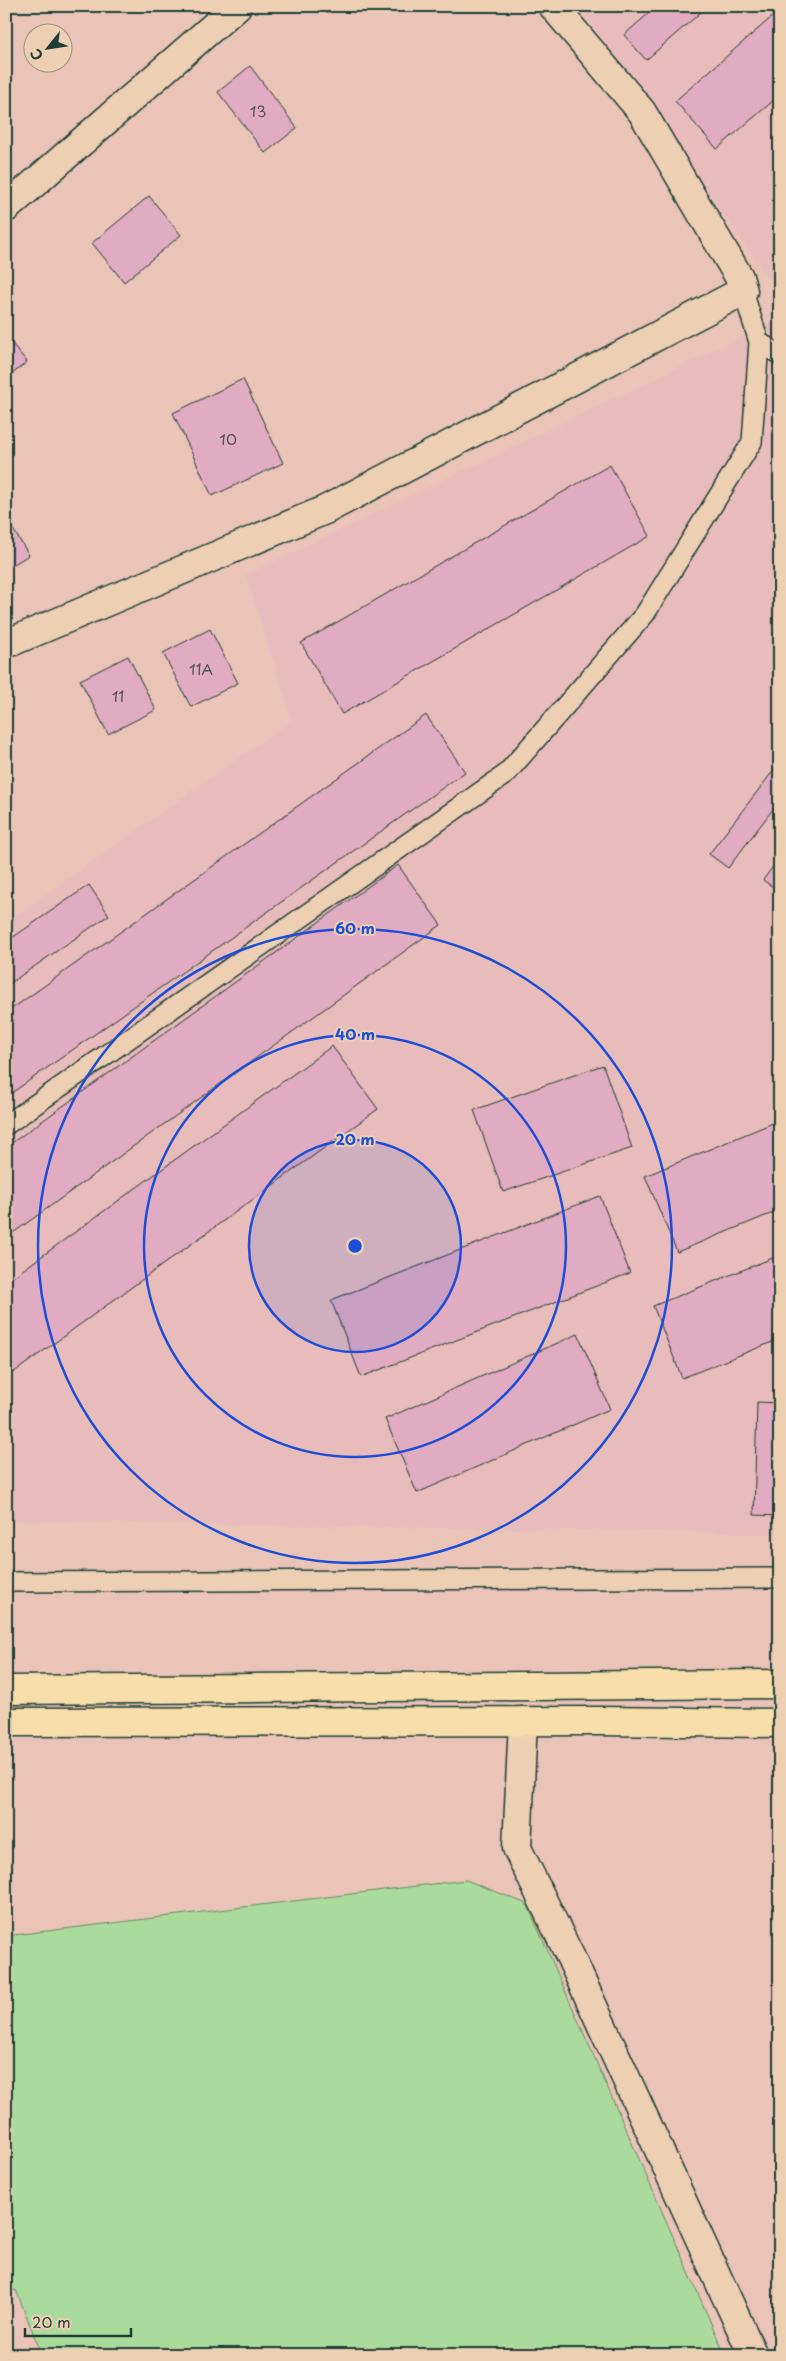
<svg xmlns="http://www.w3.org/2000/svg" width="786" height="2361" viewBox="0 0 786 2361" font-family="'Playpen Sans',sans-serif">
  <rect width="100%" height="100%" fill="#e9c4b7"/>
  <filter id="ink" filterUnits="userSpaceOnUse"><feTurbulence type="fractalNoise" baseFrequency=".02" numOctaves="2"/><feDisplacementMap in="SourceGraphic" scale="10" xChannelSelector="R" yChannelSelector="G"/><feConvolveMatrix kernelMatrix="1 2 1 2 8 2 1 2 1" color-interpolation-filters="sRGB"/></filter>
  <g filter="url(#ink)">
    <!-- built -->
    <path fill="#e7bcba" d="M579,6H780V295Z
      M780,319V1533L6,1521V923L292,720L246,575Z"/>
    <!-- green -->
    <path fill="#abdb9c" stroke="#658c68" d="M466,1880L527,1904L725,2355H42L16,2290L6,2292V1936Z"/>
    <!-- building -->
    <path fill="#e1abc1" stroke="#1f3d34" d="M657,6H708L646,60L624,35Z
      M780,10V95L717,149L675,101Z
      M250,66L297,128L265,153L218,92Z
      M149,196L181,235L124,282L92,243Z
      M6,336L27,362L6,379Z
      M243,379L283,463L212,496L173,413Z
      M610,465L650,536L342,714L301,643Z
      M6,518L29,555L6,569Z
      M210,629L238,683L191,707L163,653Z
      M128,656L156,710L108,734L80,680Z
      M426,715L465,772L6,1097V1013Z
      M780,762V800L728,868L709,854Z
      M780,857V892L763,880Z
      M398,865L441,925L6,1238V1147Z
      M89,885L109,915L6,986V942Z
      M332,1046L378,1109L6,1378V1282Z
      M603,1065L632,1148L503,1192L474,1110Z
      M780,1120V1210L677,1252L645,1176Z
      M600,1196L630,1273L361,1377L331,1300Z
      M780,1255V1339L682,1378L653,1306Z
      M578,1334L610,1409L417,1493L385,1419Z
      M757,1402L780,1403V1516L754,1515Z"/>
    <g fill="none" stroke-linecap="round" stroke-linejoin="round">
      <defs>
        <path id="service" d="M759,342L780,355
          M6,1125L506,774L645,614L752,442L759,342L743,291
          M6,1582L780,1578"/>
        <path id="minor" d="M6,644L325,510L743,291L739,277L642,112L553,6
          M523,1721L517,1848L570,1956L753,2355"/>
        <path id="tertiary" d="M6,208L237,6"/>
        <path id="trunk" d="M6,1690L780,1684
          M6,1722L600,1721L780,1723"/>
      </defs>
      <!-- service casing -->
      <use href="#service" stroke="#1f3d34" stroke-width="22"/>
      <!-- minor casing -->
      <use href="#minor" stroke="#1f3d34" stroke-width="31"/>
      <!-- tertiary casing -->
      <use href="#tertiary" stroke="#1f3d34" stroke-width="31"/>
      <!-- trunk casing -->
      <use href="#trunk" stroke="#1f3d34" stroke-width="31"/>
      <!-- service -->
      <use href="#service" stroke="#edcfb3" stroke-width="19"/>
      <!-- minor -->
      <use href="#minor" stroke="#edcfb3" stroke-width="28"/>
      <!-- tertiary -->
      <use href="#tertiary" stroke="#edcfb3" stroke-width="28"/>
      <!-- trunk -->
      <use href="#trunk" stroke="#f8deab" stroke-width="28"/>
    </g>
  </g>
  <!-- distance rings -->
  <circle cx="355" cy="1246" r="106" fill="#1d4ed8" fill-opacity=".12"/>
  <g fill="none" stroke="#1d4ed8" stroke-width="2.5">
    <circle cx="355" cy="1246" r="106"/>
    <circle cx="355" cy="1246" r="211"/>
    <circle cx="355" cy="1246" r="317"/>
  </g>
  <g text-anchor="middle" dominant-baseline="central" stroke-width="4" stroke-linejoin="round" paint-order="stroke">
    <!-- number labels -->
    <g font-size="15" fill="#505857">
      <text x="258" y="110">13</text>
      <text x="228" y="438">10</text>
      <text x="201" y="668">11А</text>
      <text x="118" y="695">11</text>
    </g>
  </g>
  <circle cx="355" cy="1246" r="8" fill="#1d4ed8" stroke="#edcfb3" stroke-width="2.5"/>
  <g font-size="15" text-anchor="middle" font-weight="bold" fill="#1d4ed8" stroke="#edcfb3" stroke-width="4" stroke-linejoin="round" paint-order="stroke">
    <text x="355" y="934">60 m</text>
    <text x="355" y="1040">40 m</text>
    <text x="355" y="1145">20 m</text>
  </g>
  <!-- margin -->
  <rect width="786" height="2361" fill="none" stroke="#edcfb3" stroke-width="25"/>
  <rect x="12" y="12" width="761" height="2336" fill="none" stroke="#1f3d34" stroke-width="2" filter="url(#ink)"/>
  <!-- north arrow -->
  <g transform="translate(48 48) rotate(240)"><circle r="24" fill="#edcfb3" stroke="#9b9580"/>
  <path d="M0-4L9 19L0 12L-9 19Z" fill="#1f3d34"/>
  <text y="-8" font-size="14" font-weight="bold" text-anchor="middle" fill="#1f3d34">С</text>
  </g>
  <!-- scale -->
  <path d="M25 2328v8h106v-8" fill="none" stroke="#1f3d34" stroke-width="2.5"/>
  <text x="32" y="2328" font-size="15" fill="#1f3d34" stroke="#edcfb3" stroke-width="4" paint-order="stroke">20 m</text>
</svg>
